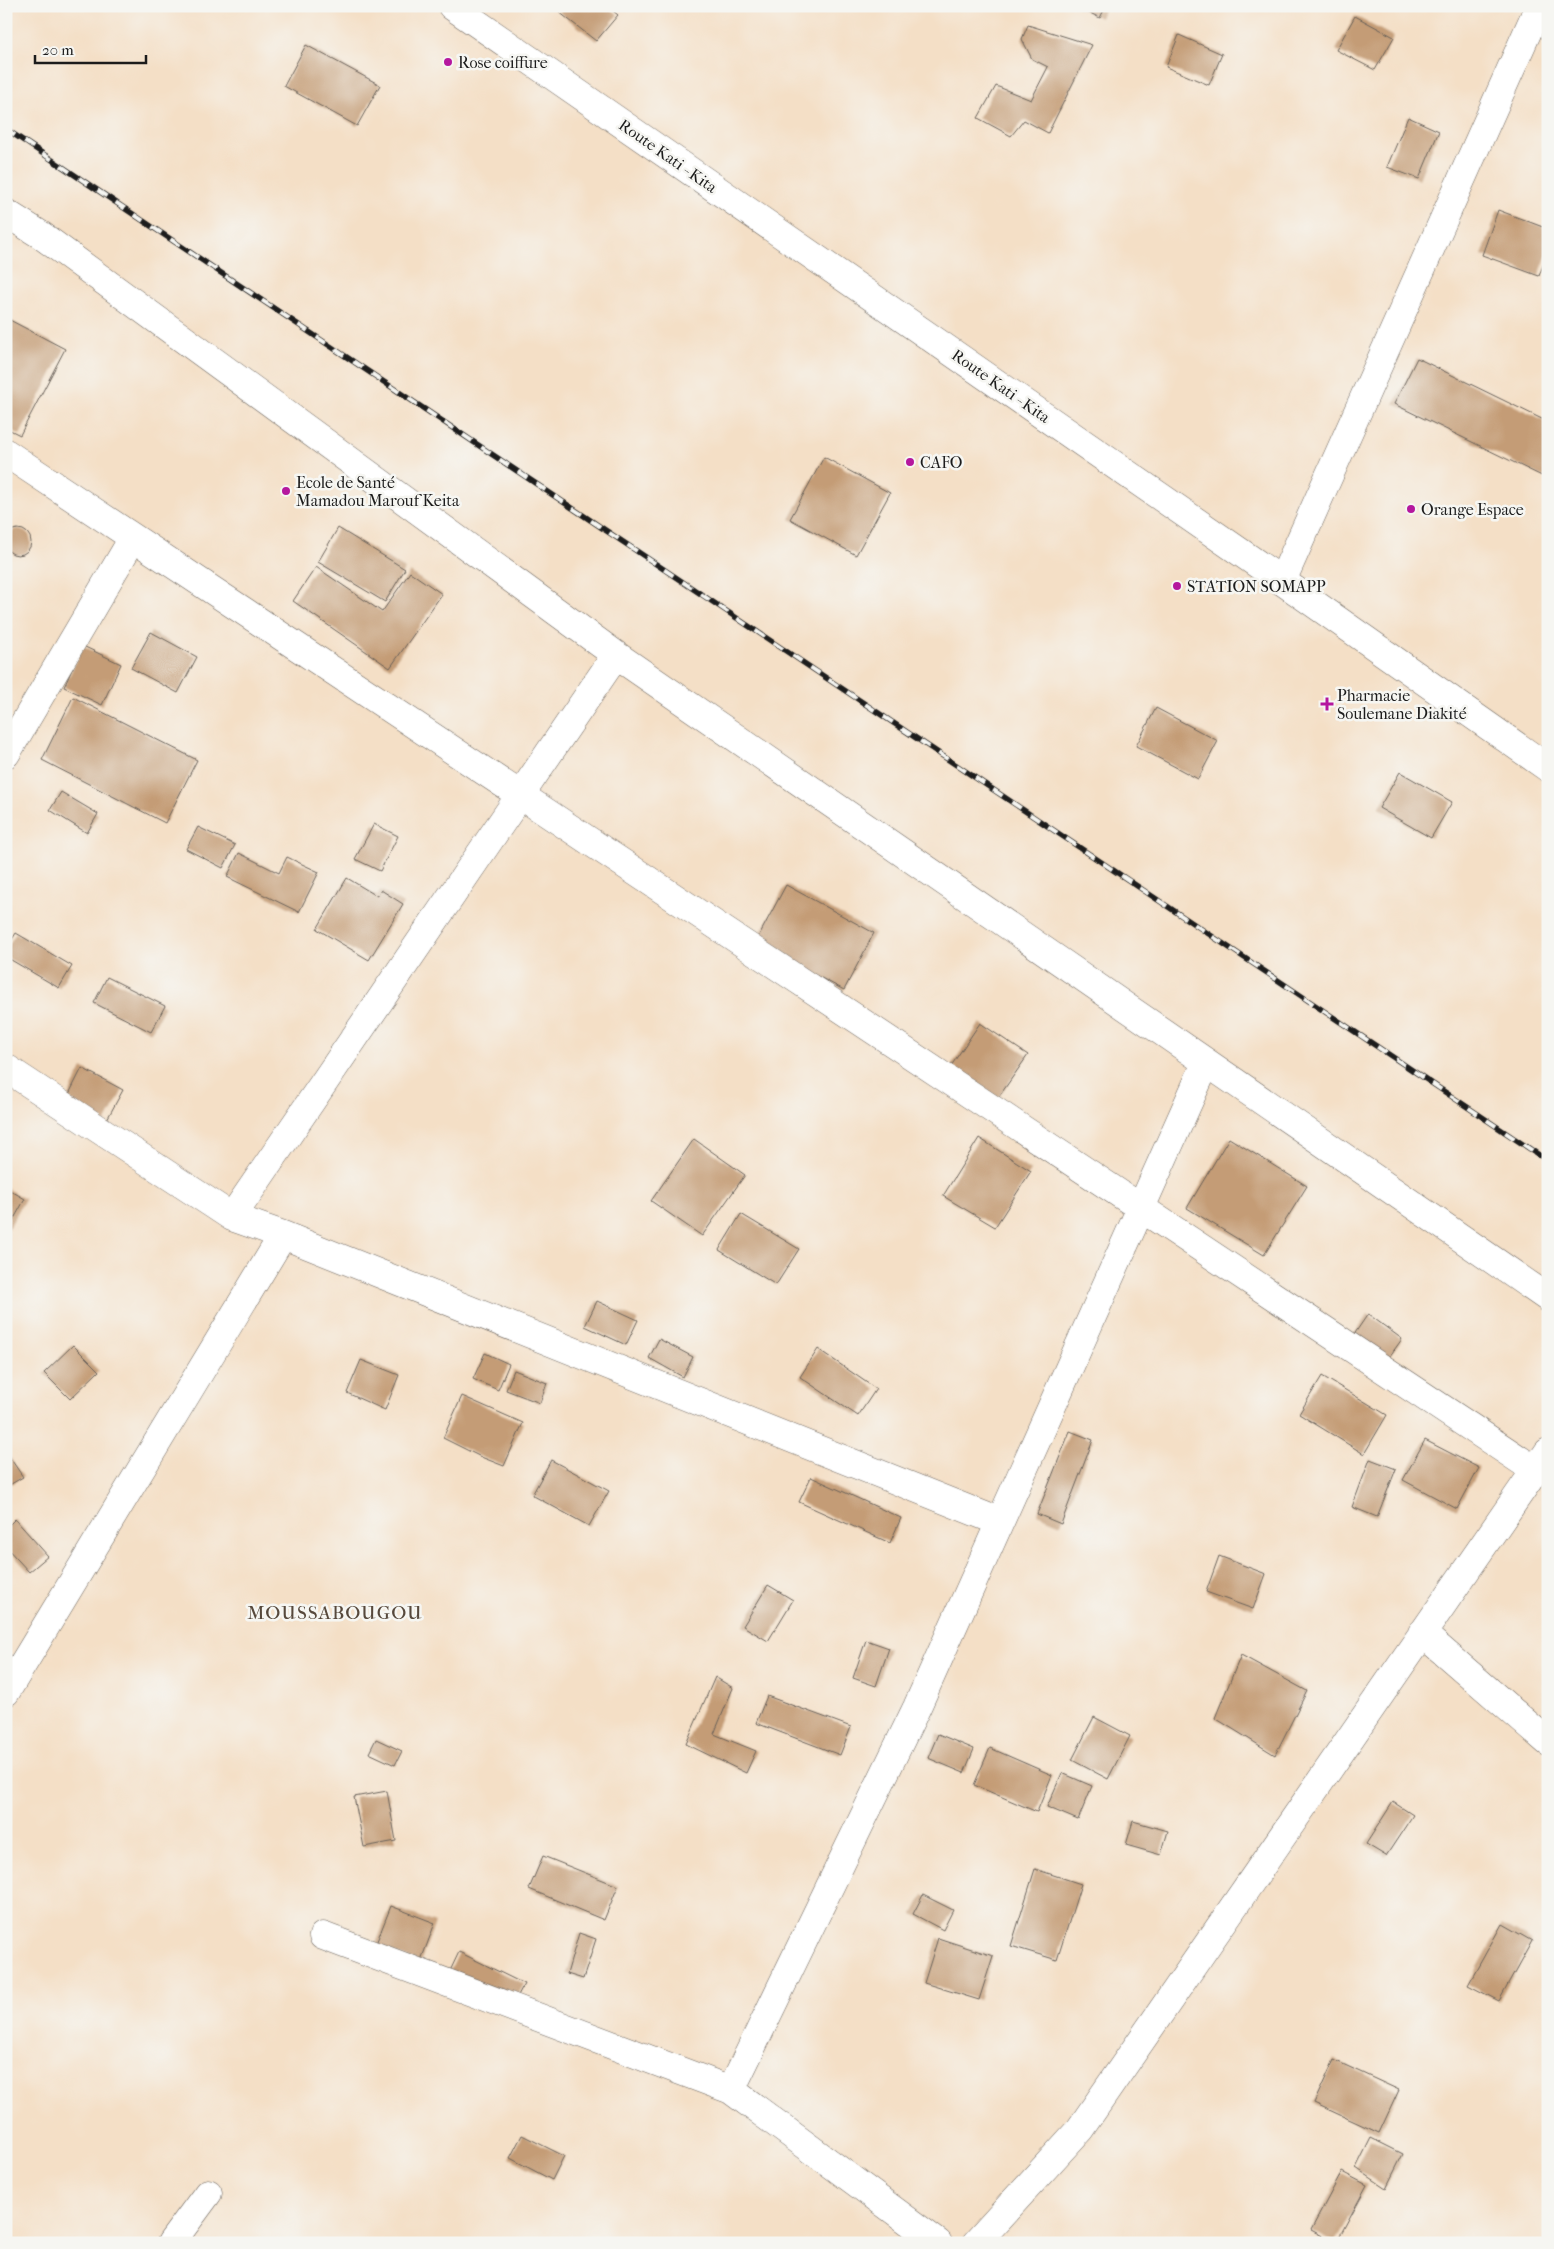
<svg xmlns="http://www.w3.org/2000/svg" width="1554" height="2249" viewBox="0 0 1554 2249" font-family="'IM FELL French Canon',serif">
  <rect width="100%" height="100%" fill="#f6f6f2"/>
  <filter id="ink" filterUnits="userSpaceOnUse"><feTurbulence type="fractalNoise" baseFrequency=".02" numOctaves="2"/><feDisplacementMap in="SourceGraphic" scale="10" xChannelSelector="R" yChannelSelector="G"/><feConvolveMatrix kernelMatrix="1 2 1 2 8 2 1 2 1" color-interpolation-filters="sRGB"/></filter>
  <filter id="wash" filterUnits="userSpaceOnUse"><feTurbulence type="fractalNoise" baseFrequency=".0096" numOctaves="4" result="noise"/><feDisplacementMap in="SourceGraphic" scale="20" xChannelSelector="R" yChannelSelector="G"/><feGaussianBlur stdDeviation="1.12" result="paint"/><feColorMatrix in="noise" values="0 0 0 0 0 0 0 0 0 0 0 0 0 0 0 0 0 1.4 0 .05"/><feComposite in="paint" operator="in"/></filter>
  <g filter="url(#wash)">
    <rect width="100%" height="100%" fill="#f4dfc6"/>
    <g id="blocks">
      <!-- building -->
      <path fill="#c49c76" d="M564,6H607L618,15L596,41L559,12Z
        M1076,6H1106L1100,18Z
        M1355,16L1394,37L1375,70L1336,50Z
        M1028,25L1092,45L1048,133L1024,120L1011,136L978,118L996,86L1031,100L1048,67L1032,59L1022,39Z
        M1179,35L1222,54L1209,85L1166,67Z
        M306,45L380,85L357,126L284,86Z
        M1408,117L1439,131L1419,179L1387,167Z
        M1498,210L1548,229V252L1539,276L1482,255Z
        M6,318L65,349L20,435L6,428Z
        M1417,358L1548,422V479L1394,404Z
        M824,457L890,493L856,555L790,519Z
        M338,528L405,569L385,602L318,562Z
        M5 542a13 13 0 1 1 26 0a13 13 0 1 1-26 0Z
        M316,567L382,612L410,572L442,594L390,668L293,601Z
        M151,632L197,657L178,693L131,668Z
        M83,646L121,664L102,705L64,687Z
        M73,697L197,760L165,823L42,760Z
        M1156,708L1218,741L1198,779L1136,746Z
        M1400,772L1452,802L1431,838L1379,808Z
        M61,792L98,814L87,833L50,810Z
        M374,824L398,836L380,871L355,859Z
        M198,827L235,845L223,868L186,849Z
        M239,853L279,873L287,857L319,872L299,912L227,877Z
        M347,878L377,896L381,890L403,904L369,960L317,929Z
        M786,885L874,933L844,990L755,943Z
        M16,933L72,966L59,988L6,957V949Z
        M107,977L165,1006L151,1032L94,1003Z
        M980,1023L1028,1055L998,1098L951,1066Z
        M82,1068L123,1090L105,1123L65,1102Z
        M979,1138L1031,1171L995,1227L943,1196Z
        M1229,1138L1307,1186L1264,1255L1187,1208Z
        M694,1139L745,1175L702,1236L651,1201Z
        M6,1188L25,1199L6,1233Z
        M741,1214L799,1249L776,1285L719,1250Z
        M597,1301L638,1320L626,1345L585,1326Z
        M1368,1314L1402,1339L1387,1360L1353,1336Z
        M659,1339L693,1357L683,1377L649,1358Z
        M73,1345L99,1371L70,1399L44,1373Z
        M818,1349L876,1389L858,1416L800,1377Z
        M485,1353L509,1364L498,1390L473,1379Z
        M361,1360L399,1375L385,1410L347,1393Z
        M514,1370L547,1383L540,1403L506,1390Z
        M1322,1376L1387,1415L1364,1454L1299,1414Z
        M462,1396L523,1423L504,1466L481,1457L443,1438Z
        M1070,1431L1093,1440L1061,1524L1037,1514Z
        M1425,1440L1479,1468L1457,1509L1403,1480Z
        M6,1452L23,1477L6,1487Z
        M1370,1459L1396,1469L1377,1517L1352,1507Z
        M551,1460L609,1491L589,1526L532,1495Z
        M811,1477L901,1518L890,1543L799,1502Z
        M15,1519L48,1556L29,1572L6,1547V1528Z
        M1219,1556L1266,1574L1253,1609L1206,1592Z
        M768,1585L793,1600L768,1641L743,1626Z
        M866,1640L889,1648L876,1686L853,1678Z
        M1241,1655L1307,1691L1275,1755L1215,1718Z
        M715,1677L733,1688L714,1734L756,1751L746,1773L686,1744Z
        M767,1696L851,1727L840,1755L756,1723Z
        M1094,1717L1130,1736L1108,1779L1072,1760Z
        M938,1734L974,1749L964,1773L928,1758Z
        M376,1739L402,1751L395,1765L369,1753Z
        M990,1748L1052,1775L1037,1812L974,1785Z
        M1062,1773L1092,1786L1078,1820L1047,1807Z
        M387,1791L396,1841L364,1847L354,1797Z
        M1393,1802L1413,1815L1386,1856L1366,1844Z
        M1133,1821L1168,1831L1161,1855L1126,1845Z
        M543,1856L618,1886L604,1920L529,1889Z
        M1035,1869L1081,1884L1057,1960L1011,1946Z
        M923,1895L953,1910L943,1930L913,1914Z
        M391,1906L435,1923L420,1963L375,1946Z
        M1502,1924L1532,1941L1499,2001L1468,1985Z
        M579,1933L596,1939L583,1979L567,1974Z
        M938,1938L993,1956L979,2000L924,1983Z
        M459,1952L524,1984L514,2003L450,1971Z
        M1334,2060L1399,2090L1379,2133L1314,2103Z
        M522,2135L564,2156L552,2180L510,2158Z
        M1371,2138L1403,2154L1386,2188L1356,2168Z
        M1342,2172L1367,2185L1336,2243L1311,2230Z"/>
    </g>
  </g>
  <g filter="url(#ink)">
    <use href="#blocks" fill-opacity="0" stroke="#686058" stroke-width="1"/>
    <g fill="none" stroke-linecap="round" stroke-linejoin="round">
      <defs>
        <path id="street" d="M6,213L41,235L616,655L1548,1298
          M6,453L1535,1470
          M1282,581L1539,6
          M6,754L133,538
          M6,1068L232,1217L283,1235L1000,1522
          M232,1217L616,655
          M1422,1633L1548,1742
          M6,1692L283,1235
          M323,1936L731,2090L938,2243
          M731,2090L917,1707L1206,1063
          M171,2243L208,2193
          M976,2243L1080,2129L1548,1452"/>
        <path id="primary" d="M452,6L1282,581L1548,768"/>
      </defs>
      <!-- street casing -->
      <use href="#street" stroke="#686058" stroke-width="29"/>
      <!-- primary casing -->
      <use href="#primary" stroke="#686058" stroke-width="29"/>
      <!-- street -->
      <use href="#street" stroke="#fff" stroke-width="28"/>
      <!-- primary -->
      <use href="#primary" stroke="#fff" stroke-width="28"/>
      <defs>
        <path id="rail" d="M6,129L1548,1161"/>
      </defs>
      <!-- rail casing -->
      <use href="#rail" stroke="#1c1c1c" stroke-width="5.5"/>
      <!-- rail -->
      <use href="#rail" stroke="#f6f6f2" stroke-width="4" stroke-dasharray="11" stroke-linecap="butt"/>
    </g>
  </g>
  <!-- markers -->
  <g fill="#b5179e" stroke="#f6f6f2" stroke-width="2">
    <circle cx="448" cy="62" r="5"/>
    <circle cx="910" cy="462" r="5"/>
    <circle cx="286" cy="491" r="5"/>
    <circle cx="1411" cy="509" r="5"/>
    <circle cx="1177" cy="586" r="5"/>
    <path d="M1324.5 696.5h5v5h5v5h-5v5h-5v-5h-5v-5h5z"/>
  </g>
  <g text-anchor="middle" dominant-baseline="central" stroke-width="5" stroke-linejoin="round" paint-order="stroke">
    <!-- poi labels -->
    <g font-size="16" fill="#1c1c1c" stroke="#f6f6f2" text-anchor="start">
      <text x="458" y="62">Rose coiffure</text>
      <text x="920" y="462">CAFO</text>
      <text x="296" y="482">Ecole de Santé<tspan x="296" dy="18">Mamadou Marouf Keita</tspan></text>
      <text x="1421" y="509">Orange Espace</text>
      <text x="1187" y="586">STATION SOMAPP</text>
      <text x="1337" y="695">Pharmacie<tspan x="1337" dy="18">Soulemane Diakité</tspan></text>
    </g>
    <!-- street labels -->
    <g font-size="16" fill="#1c1c1c" stroke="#f6f6f2">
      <text transform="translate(668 156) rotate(35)">Route Kati - Kita</text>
      <text transform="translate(1001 386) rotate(35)">Route Kati - Kita</text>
    </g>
    <!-- quarter labels -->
    <g font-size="19" letter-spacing="1" fill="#57493c" stroke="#f6f6f2">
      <text x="335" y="1613">MOUSSABOUGOU</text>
    </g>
  </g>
  <!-- margin -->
  <rect width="1554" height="2249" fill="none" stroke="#f6f6f2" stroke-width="25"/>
  <!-- scale -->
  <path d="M35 55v8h111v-8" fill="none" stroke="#1c1c1c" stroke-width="2.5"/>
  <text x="42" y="55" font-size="15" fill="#1c1c1c" stroke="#f6f6f2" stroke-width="4" paint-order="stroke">20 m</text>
</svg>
